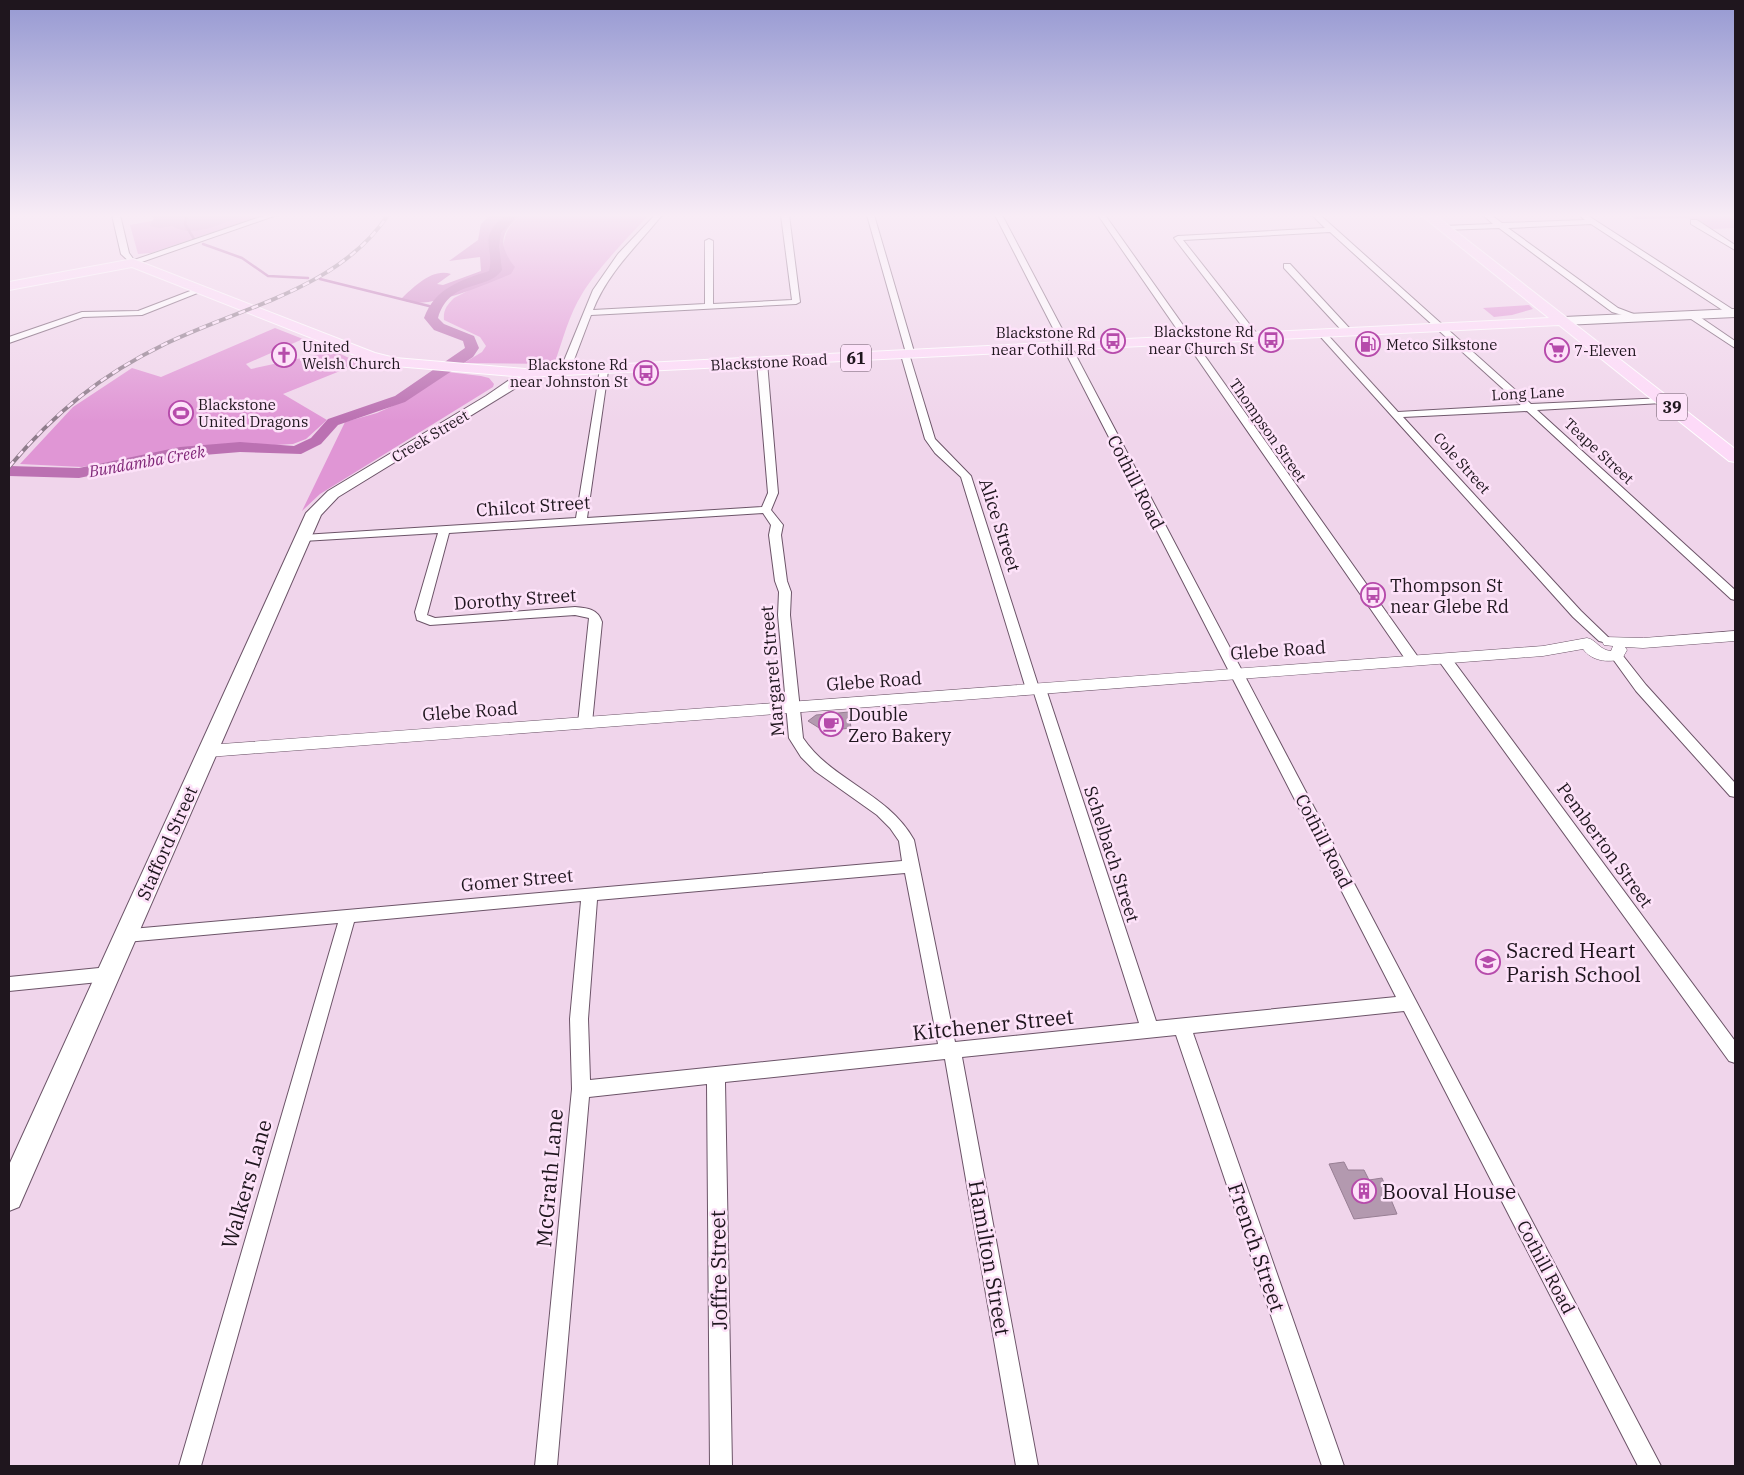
<svg xmlns="http://www.w3.org/2000/svg" width="1744" height="1475" viewBox="0 0 1744 1475" font-family="'IBM Plex Serif',serif">
  <rect width="100%" height="100%" fill="#f0d5eb"/>
  <!-- green -->
  <path fill="#e096d5" d="M184,215H263L151,253L138,254L130,225Z
    M522,215H649C628,237 597,269 582,294C569,315 563,339 555,362L550,364L464,363L482,352L486,346L480,337L444,320C443,310 447,305 454,298L514,267L503,251C504,234 508,225 522,215Z
    M1630,215H1727L1735,220V228L1712,229L1698,220L1685,218L1636,219Z
    M1529,305L1533,309L1512,315L1494,317L1483,308Z
    M275,328L303,339L246,364L251,369L334,351L360,363L283,394L327,420L306,439L293,444L275,445L236,443L190,447L82,467L20,464L73,407L132,368L161,377Z
    M448,372L481,376L489,378L494,384L493,387L320,494L302,511L345,422L377,413L406,400Z"/>
  <!-- forest -->
  <path fill="#ce82c4" d="M150,215H244C222,223 193,239 172,226L159,228L150,226L154,218Z
    M490,215H522C499,231 498,246 515,267L511,274C487,283 424,313 401,299C414,287 432,268 451,274L437,284L443,285L481,271L480,257L449,261L478,240L481,224Z"/>
  <g fill="none" stroke-linecap="round" stroke-linejoin="round">
    <!-- stream -->
    <path stroke="#bb71b2" stroke-width="2.5" d="M187,215L185,224L194,239
      M203,244L242,258L268,276L308,278
      M320,279L433,307"/>
    <!-- river -->
    <path fill="#bb71b2" fill-rule="evenodd" d="M506,215H518L501,233L499,246L502,270C487,292 451,277 438,318L444,324L474,336L479,348L473,357L405,402L338,425L321,444L301,454L240,452L180,457L79,478L9,476V466L79,468L180,447L240,442L294,446L311,438L328,419L395,396L465,348L463,341L434,330L424,318C435,288 461,280 489,271C495,247 476,238 506,215Z"/>
  </g>
  <!-- building -->
  <path fill="#b399af" stroke="#987f94" d="M849,712L851,728L824,731L808,721L816,715Z
    M1344,1162L1348,1170H1364L1369,1180L1382,1178L1397,1214L1354,1219L1329,1164Z"/>
  <g fill="none" stroke-linecap="round" stroke-linejoin="round">
    <defs>
      <path id="minor" d="M112,215H120L129,253L134,260L266,215H277L133,265L121,254Z
        M655,215H662C637,246 608,272 593,310L705,304V241L709,239L713,241V304L792,300L781,215H789L800,302L796,304L591,315L569,373L561,375L559,373L593,290L618,254Z
        M867,215H874L915,355L910,357L935,439L971,476L1038,685L1044,686L1046,689L1156,1021L1396,997L995,215H1002L1661,1466H1638L1404,1011L1193,1033L1344,1466H1322L1176,1035L962,1057L1038,1466H1016L945,1059L725,1082L732,1466H710L707,1084L589,1097L557,1466H535L572,1089L570,1019L581,901L354,922L201,1466H179L338,923L126,942L120,940L118,935L120,930L902,861L899,841L890,828L877,815L815,771L801,757L789,738L778,615L779,592L775,581L769,535L771,525L763,513L449,533L427,615L435,618L575,607C587,608 598,609 602,622L592,723L585,728L578,723L589,618L575,615L430,625L417,620L415,612L438,533L303,541L297,538L303,535L576,518L600,369L608,371L587,518L762,507L768,493L757,362L762,359L767,362L778,493L771,510L783,525L781,535L787,581L791,592L790,615L803,738C832,781 888,793 914,840L955,1042L1139,1023L1034,693L1028,692L1026,689L961,477L935,453L925,439L901,355L906,353ZM905,873L938,1044L590,1080L588,1019L597,900Z
        M1098,215H1105L1418,657L1419,660L1418,663H1408Z
        M1312,215H1320L1531,404L1665,398L1667,400L1662,403L1537,410L1735,590V600L1731,599L1527,411L1403,417L1581,611L1609,638L1603,642L1599,641L1573,617L1319,335L1326,333L1398,412L1521,405L1330,232L1183,240L1258,335V339H1252L1174,238L1178,236L1325,228Z
        M1483,215H1491L1502,223L1585,220L1579,215H1587L1735,311V315H1730L1591,224L1508,228L1618,308L1639,316V320L1612,312L1499,228L1443,230L1439,228L1443,226L1493,224Z
        M1691,220H1697L1735,245V250L1691,224Z
        M1284,264H1290L1352,331V335H1346L1284,268Z
        M198,288L205,290L142,315L83,317L9,343V337L82,312L138,311Z
        M1688,313H1694L1735,341V348L1688,317Z
        M1616,651L1620,652L1646,685L1735,783V797L1730,796L1636,691L1610,655Z
        M1444,654L1449,655L1735,1041V1063L1729,1061L1439,661L1438,658L1439,655Z
        M109,967L115,969L117,974L115,979L109,981L9,991V977Z"/>
      <path id="tertiary" d="M1735,631V641L1643,648L1625,647L1627,650L1622,659C1607,663 1592,661 1583,649L1543,656L208,757L202,755L199,751L202,747L208,745L1543,646L1587,638C1597,640 1599,650 1611,651L1613,646L1604,645L1602,641L1604,637L1643,638Z"/>
      <path id="secondary" d="M1735,309V317L1564,325L1558,321L1564,317Z
        M525,369L532,373L519,386L338,497L321,515L19,1207L9,1211V1165L306,513L328,491L486,396Z"/>
      <path id="primary" d="M1421,215H1435L1735,449V462L1729,461L1559,325L525,377L395,366L365,359L132,267L9,290V282L133,259L375,353L395,358L525,369L1549,318Z"/>
    </defs>
    <!-- minor casing -->
    <use href="#minor" stroke="#6c5468" stroke-width="2"/>
    <!-- tertiary casing -->
    <use href="#tertiary" stroke="#6c5468" stroke-width="1"/>
    <!-- secondary casing -->
    <use href="#secondary" stroke="#6c5468" stroke-width="2"/>
    <!-- primary casing -->
    <use href="#primary" stroke="#fff" stroke-width="2"/>
    <!-- minor -->
    <use href="#minor" fill="#fff" fill-rule="evenodd"/>
    <!-- tertiary -->
    <use href="#tertiary" fill="#fff" fill-rule="evenodd"/>
    <!-- secondary -->
    <use href="#secondary" fill="#fff" fill-rule="evenodd"/>
    <!-- primary -->
    <use href="#primary" fill="#fddaf8" fill-rule="evenodd"/>
    <defs>
      <path id="rail" d="M9,467C55,412 101,375 165,344C241,307 339,289 388,215"/>
    </defs>
    <!-- rail casing -->
    <use href="#rail" stroke="#8e7c8b" stroke-width="4"/>
    <!-- rail -->
    <use href="#rail" stroke="#fde2f9" stroke-width="2.5" stroke-dasharray="7" stroke-linecap="butt"/>
  </g>
  <!-- sky -->
  <linearGradient id="sky" x2="0" y2="1"><stop stop-color="#9699d2"/><stop offset="0.51" stop-color="#f8ecf6"/><stop offset="1" stop-color="#f8ecf6" stop-opacity="0"/></linearGradient>
  <rect width="1744" height="422" fill="url(#sky)"/>
  <!-- icons -->
  <defs>
    <symbol id="bus-ring" viewBox="-11 -11 22 22"><circle r="9.5" fill="#fde2f9" stroke="#b64bab" stroke-width="1.5"/><path d="M-5-6H5V4H4V6H2V4H-2V6H-4V4H-5ZM-3.5-4V0h7V-4ZM-3.5 1.2v1.5H-2V1.2ZM2 1.2v1.5H3.5V1.2Z" fill="#b64bab"/></symbol>
    <symbol id="fuel-ring" viewBox="-11 -11 22 22"><circle r="9.5" fill="#fde2f9" stroke="#b64bab" stroke-width="1.5"/><path d="M-5.5-6h7V0h2V4h1.3V-2.5L3-4.5l.8-.8L6-3V5H2.5V1h-1V6h-7ZM-4.2-4.7v3.2H.2V-4.7Z" fill="#b64bab"/></symbol>
    <symbol id="supermarket-ring" viewBox="-11 -11 22 22"><circle r="9.5" fill="#fde2f9" stroke="#b64bab" stroke-width="1.5"/><path d="M-6-5.5h2.5l.6 2H6L4.5 2H-2.5L-4.4-4H-6ZM-1.5 3.2a1.3 1.3 0 1 0 .1 0ZM3 3.2a1.3 1.3 0 1 0 .1 0Z" fill="#b64bab"/></symbol>
    <symbol id="church-ring" viewBox="-11 -11 22 22"><circle r="9.5" fill="#fde2f9" stroke="#b64bab" stroke-width="1.5"/><path d="M-1.2-6h2.4v3.5h3.3v2.4h-3.3V6h-2.4V-.1h-3.3v-2.4h3.3Z" fill="#b64bab"/></symbol>
    <symbol id="stadium-ring" viewBox="-11 -11 22 22"><circle r="9.5" fill="#fde2f9" stroke="#b64bab" stroke-width="1.5"/><path d="M0-5a6.5 5 0 1 0 0 10a6.5 5 0 1 0 0-10ZM-3.5-1.8h7v3.6h-7Z" fill="#b64bab"/></symbol>
    <symbol id="cafe-ring" viewBox="-11 -11 22 22"><circle r="9.5" fill="#fde2f9" stroke="#b64bab" stroke-width="1.5"/><path d="M-5.5-4.5H6V0H3Q3 3.5 0 3.5H-2.5Q-5.5 3.5-5.5 0ZM3-3.2v2h1.7v-2ZM-6 4.5H4V6H-6Z" fill="#b64bab"/></symbol>
    <symbol id="school-ring" viewBox="-11 -11 22 22"><circle r="9.5" fill="#fde2f9" stroke="#b64bab" stroke-width="1.5"/><path d="M0-5L7-2L0 1L-7-2ZM-4 1L0 2.5L4 1V4Q0 6-4 4Z" fill="#b64bab"/></symbol>
    <symbol id="building-ring" viewBox="-11 -11 22 22"><circle r="9.5" fill="#fde2f9" stroke="#b64bab" stroke-width="1.5"/><path d="M-4-6H4V6H1V3H-1V6H-4ZM-2.5-4.3h1.7v1.8h-1.7ZM.8-4.3h1.7v1.8H.8ZM-2.5-1h1.7V.8h-1.7ZM.8-1h1.7V.8H.8Z" fill="#b64bab"/></symbol>
  </defs>
  <g fill-rule="evenodd">
    <use href="#bus-ring" x="1257" y="326" width="28" height="28"/>
    <use href="#bus-ring" x="1099" y="327" width="28" height="28"/>
    <use href="#fuel-ring" x="1354" y="330" width="28" height="28"/>
    <use href="#supermarket-ring" x="1543" y="336" width="28" height="28"/>
    <use href="#church-ring" x="270" y="341" width="28" height="28"/>
    <use href="#bus-ring" x="632" y="359" width="28" height="28"/>
    <use href="#stadium-ring" x="167" y="399" width="28" height="28"/>
    <use href="#bus-ring" x="1359" y="581" width="28" height="28"/>
    <use href="#cafe-ring" x="817" y="710" width="28" height="28"/>
    <use href="#school-ring" x="1474" y="948" width="28" height="28"/>
    <use href="#building-ring" x="1350" y="1177" width="28" height="28"/>
  </g>
  <g text-anchor="middle" dominant-baseline="central" stroke-width="5" stroke-linejoin="round" paint-order="stroke">
    <!-- far-poi labels -->
    <g font-size="15" fill="#1f161e" stroke="#fde2f9" text-anchor="start">
      <text x="1254" y="331" text-anchor="end">Blackstone Rd<tspan x="1254" dy="17">near Church St</tspan></text>
      <text x="1096" y="332" text-anchor="end">Blackstone Rd<tspan x="1096" dy="17">near Cothill Rd</tspan></text>
      <text x="1386" y="344">Metco Silkstone</text>
      <text x="302" y="346">United<tspan x="302" dy="17">Welsh Church</tspan></text>
      <text x="1574" y="350">7-Eleven</text>
      <text x="628" y="364" text-anchor="end">Blackstone Rd<tspan x="628" dy="17">near Johnston St</tspan></text>
      <text x="198" y="404">Blackstone<tspan x="198" dy="17">United Dragons</tspan></text>
    </g>
    <!-- far-street labels -->
    <g font-size="15" fill="#1f161e" stroke="#fde2f9">
      <text transform="translate(769 362) rotate(-3)">Blackstone Road</text>
      <text transform="translate(1528 393) rotate(-3)">Long Lane</text>
      <text transform="translate(1268 430) rotate(55)">Thompson Street</text>
      <text transform="translate(430 436) rotate(-31)">Creek Street</text>
      <text transform="translate(1599 451) rotate(43)">Teape Street</text>
      <text transform="translate(1462 463) rotate(48)">Cole Street</text>
    </g>
    <!-- shield labels -->
    <g fill="#fde2f9" stroke="#625360" stroke-width="1">
      <rect x="841" y="344.5" width="30" height="27" rx="4"/>
      <rect x="1657" y="393.5" width="30" height="27" rx="4"/>
    </g>
    <g font-size="16" font-weight="bold" fill="#1f161e">
      <text x="856" y="358">61</text>
      <text x="1672" y="407">39</text>
    </g>
    <!-- far-water labels -->
    <g font-size="16" font-style="italic" fill="#802778" stroke="#fde2f9">
      <text transform="translate(147 461) rotate(-10)">Bundamba Creek</text>
    </g>
    <!-- street labels -->
    <g font-size="18" fill="#1f161e" stroke="#fde2f9">
      <text transform="translate(1136 482) rotate(63)">Cothill Road</text>
      <text transform="translate(533 506) rotate(-4)">Chilcot Street</text>
      <text transform="translate(1000 525) rotate(72)">Alice Street</text>
      <text transform="translate(515 599) rotate(-4)">Dorothy Street</text>
      <text transform="translate(1278 650) rotate(-4)">Glebe Road</text>
      <text transform="translate(772 671) rotate(-95)">Margaret Street</text>
      <text transform="translate(874 681) rotate(-4)">Glebe Road</text>
      <text transform="translate(470 711) rotate(-4)">Glebe Road</text>
      <text transform="translate(1324 841) rotate(63)">Cothill Road</text>
      <text transform="translate(167 843) rotate(-66)">Stafford Street</text>
      <text transform="translate(1605 845) rotate(54)">Pemberton Street</text>
      <text transform="translate(1112 854) rotate(72)">Schelbach Street</text>
      <text transform="translate(517 880) rotate(-5)">Gomer Street</text>
      <text transform="translate(1546 1267) rotate(62)">Cothill Road</text>
    </g>
    <!-- poi labels -->
    <g font-size="18" fill="#1f161e" stroke="#fde2f9" text-anchor="start">
      <text x="1390" y="585">Thompson St<tspan x="1390" dy="21">near Glebe Rd</tspan></text>
      <text x="848" y="714">Double<tspan x="848" dy="21">Zero Bakery</tspan></text>
    </g>
    <!-- near-poi labels -->
    <g font-size="21" fill="#1f161e" stroke="#fde2f9" text-anchor="start">
      <text x="1506" y="950">Sacred Heart<tspan x="1506" dy="24">Parish School</tspan></text>
      <text x="1382" y="1191">Booval House</text>
    </g>
    <!-- near-street labels -->
    <g font-size="21" fill="#1f161e" stroke="#fde2f9">
      <text transform="translate(993 1024) rotate(-6)">Kitchener Street</text>
      <text transform="translate(549 1178) rotate(-85)">McGrath Lane</text>
      <text transform="translate(246 1184) rotate(-74)">Walkers Lane</text>
      <text transform="translate(1257 1247) rotate(71)">French Street</text>
      <text transform="translate(990 1258) rotate(80)">Hamilton Street</text>
      <text transform="translate(718 1270) rotate(-91)">Joffre Street</text>
    </g>
  </g>
  <!-- border -->
  <rect width="1744" height="1475" fill="none" stroke="#1f161e" stroke-width="20"/>
</svg>
